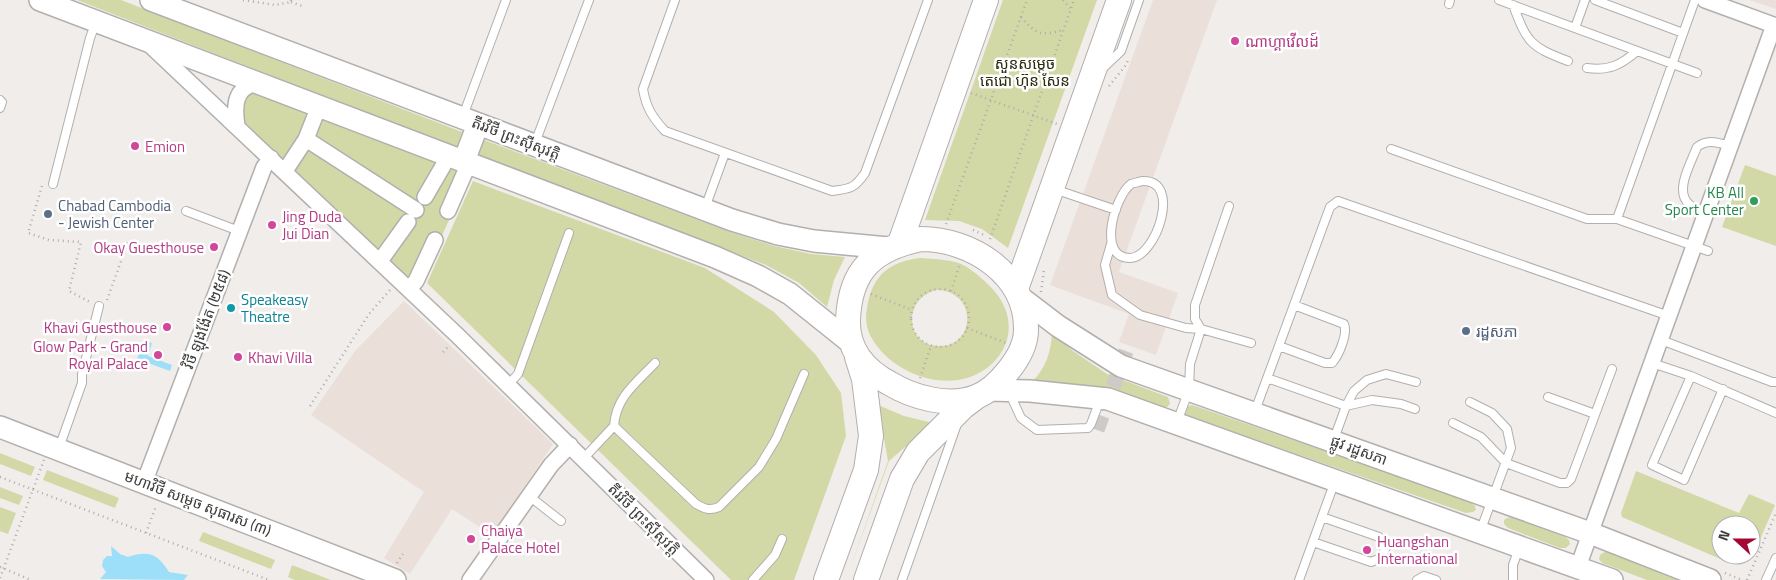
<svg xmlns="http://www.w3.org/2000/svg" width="1776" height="580" viewBox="0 0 1776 580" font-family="'Titillium Web','Noto Sans Khmer',sans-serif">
  <rect width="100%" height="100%" fill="#f1edeb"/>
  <!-- built -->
  <path fill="#eadfd9" d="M1153,0H1217L1119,272L1178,293L1156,355L1119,342L1129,314L1050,285Z
    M1749,0H1776V9Z
    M404,301L553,444L492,535L452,509L410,574L384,558L424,492L311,415L355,351Z"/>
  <!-- green -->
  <path fill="#d2d9a7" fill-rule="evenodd" d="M77,0H121L462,132L457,148Z
    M1003,0H1097L1008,248L982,229L959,221L925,220Z
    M259,90L471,173L418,287L241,121C244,104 243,98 259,90Z
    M484,140L730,232L774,246L811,254L845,257L834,280L827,307L799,283L766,265L479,155Z
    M1745,165L1776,176V246L1722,227Z
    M473,181L705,268L774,312L816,355L841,393L846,436L794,580H731L427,283Z
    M920,258C933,259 948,259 961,264C968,267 974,272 980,277C989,285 999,294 1004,306C1020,341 993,375 958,380C925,385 887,366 871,337C866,328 865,317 867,308C872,276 888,262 920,258ZM937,290C978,291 976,347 939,346C905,346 902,298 937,290Z
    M1052,333L1073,351L1107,374L1168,397L1170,404L1167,407L1164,408L1102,387L1034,383L1033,381C1046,367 1051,352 1052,333Z
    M878,405L904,416L933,423L889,461L846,580L888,461Z
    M1192,405L1470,501L1475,506L1476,510L1473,512L1466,513L1187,416L1184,411L1186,407Z
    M0,453L35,467L31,476L0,464Z
    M47,470L119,498L115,508L43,480Z
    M1636,471L1739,513L1749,494L1775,505L1758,544L1751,541V525H1721V555H1734L1730,563L1622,517L1621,513Z
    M0,487L23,496L19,505L0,498Z
    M0,507L16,513L8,534L0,531Z
    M1512,517L1564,536L1569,540L1570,544L1566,548H1560L1508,528L1504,524V520L1507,518Z
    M203,532L275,560L271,569L199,541Z
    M1606,551L1678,580H1647L1602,563L1599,559L1600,555Z
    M292,565L331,580H295L288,577Z"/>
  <!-- water -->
  <path fill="#9ddff9" d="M144,340L152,343L148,356L172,365L170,371L137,359Z
    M111,546L120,554L128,557C149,550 158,554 169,572L188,575L184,580L100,579L106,572L102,566L103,560L107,556H112Z"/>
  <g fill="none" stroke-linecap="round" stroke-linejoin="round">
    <!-- street-tunnel -->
    <path stroke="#cdcac8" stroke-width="15" stroke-dasharray="15 8" stroke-linecap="butt" d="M1097,430L1128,346"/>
    <defs>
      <path id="lane" d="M675,0L643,89C646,107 652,117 665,131L832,191C850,189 855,188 865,173L928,0
        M1499,0L1697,73
        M1595,0L1683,33
        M1449,4L1450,0
        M1513,5C1527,42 1530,47 1568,61
        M1575,28L1585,0
        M1103,68L1121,51L1139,0
        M1587,68C1609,71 1621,65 1637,51
        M0,100L2,102L0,108
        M463,116L506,0
        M535,143L589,0
        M1391,149L1587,219H1617L1708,251
        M1142,181C1183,179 1156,258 1130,258C1096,258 1115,196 1131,184C1134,183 1139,182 1142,181Z
        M53,184L90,38L96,22
        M1054,189L1116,210
        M705,208L725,153
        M186,211L239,231
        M1706,214C1701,211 1694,209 1689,204C1674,191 1691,163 1697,147C1708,138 1719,143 1731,146
        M1617,219L1695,0
        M1111,244L1105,265L1112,295L1140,315L1186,328L1201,329L1251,343
        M1661,340L1772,382H1776
        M1279,346L1325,363H1332C1339,355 1348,334 1344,324L1294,305
        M655,363C636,383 616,397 614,426L696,504C705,509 710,511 719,507L759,467L776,439L804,374
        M1652,363L1691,376
        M1267,378L1346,406L1372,400L1401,404L1415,409
        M508,385L518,374L569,233
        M1723,389L1684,480L1652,465L1691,376L1776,413
        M1009,392L1021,418L1037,430L1088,428L1091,424L1100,400
        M1548,397L1595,414
        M1470,402L1492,413L1507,429L1511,448L1480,532
        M1255,411L1330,207L1338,201L1669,316
        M1177,422L1189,390L1190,364L1201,329L1195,319V305L1229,206
        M1453,423L1481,437L1506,463L1560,483H1567L1571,479L1612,369
        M1334,439L1346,406L1354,391L1367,380L1386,374L1416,382
        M59,448L82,383V374L99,306
        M583,459L614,426
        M529,496L561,521
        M1313,542L1371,562L1381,558L1386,547L1379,537L1322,517
        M753,580L775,555L782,539
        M902,580L957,424
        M1299,580L1335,481
        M1417,580L1424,576L1436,580
        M1513,580V565L1519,548
        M1766,580L1776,558"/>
      <path id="street" d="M1705,0L1776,26
        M151,46L457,335L706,580
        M237,126C234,106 234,87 258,83
        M306,139L416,210
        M285,171L306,139L319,106
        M425,197L443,166L448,155
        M448,211L469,163
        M380,261L408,222
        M409,289L416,281L435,240
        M144,483L264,167L271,158
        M1578,567L1774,25
        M470,580L551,465L570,445"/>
      <path id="secondary" d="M40,0L715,257L758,276L790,294L850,342
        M151,0L732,220L778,234L814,241L888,248
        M464,161L478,124
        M1020,297L1058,326L1121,366L1590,533L1710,580
        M988,390L1030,391L1108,399L1612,580
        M0,427L395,580"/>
      <path id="primary" d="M921,239C971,239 1027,274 1026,330C1026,345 1017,360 1008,371C1000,381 989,392 976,397C949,408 912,397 889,383C865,370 847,349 848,320C850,270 873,249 921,239Z
        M900,243L986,0
        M1016,289L1119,0
        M826,580L866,470L871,436L864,379L857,357
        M866,580L902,479L918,452L963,407L975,398"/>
    </defs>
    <!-- lane casing -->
    <use href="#lane" stroke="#b2afad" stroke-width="10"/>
    <!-- street casing -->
    <use href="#street" stroke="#b2afad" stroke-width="18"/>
    <!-- secondary casing -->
    <use href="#secondary" stroke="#b2afad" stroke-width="24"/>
    <!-- primary casing -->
    <use href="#primary" stroke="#b2afad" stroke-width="26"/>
    <!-- path -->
    <path stroke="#aeaba9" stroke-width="2.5" stroke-dasharray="1 4" stroke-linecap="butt" d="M243,0L275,5L291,2V0
      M1063,0L1070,8
      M291,2L302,6
      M1021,17C1037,35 1040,36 1063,30
      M1109,86L1126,65L1129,58
      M971,93L1057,124
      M42,186L28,233L49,240L81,242L69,291L90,302
      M946,224L1027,0
      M973,230L984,235
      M990,239L1074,0
      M911 318a29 29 0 1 1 58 0a29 29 0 1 1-58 0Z
      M951,291L960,264
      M1041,292L1044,270
      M871,294L912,310
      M107,300L128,242
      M967,328L1006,343
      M443,352L449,346
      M920,378L931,346
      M310,406L369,314L390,290
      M0,477L269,580
      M146,533L156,506
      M397,563L403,554
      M0,567L31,580
      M1725,573L1742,580
      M0,578L44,460
      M1747,580L1776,513"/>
    <!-- lane -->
    <use href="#lane" stroke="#fff" stroke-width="8"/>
    <!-- street -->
    <use href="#street" stroke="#fff" stroke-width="15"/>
    <!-- secondary -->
    <use href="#secondary" stroke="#fff" stroke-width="21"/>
    <!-- primary -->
    <use href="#primary" stroke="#fff" stroke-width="24"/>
  </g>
  <!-- markers -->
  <g fill="#d1479c" stroke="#fff" stroke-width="2">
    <circle cx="1235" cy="41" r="5"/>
    <circle cx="135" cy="146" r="5"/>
    <circle cx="272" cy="225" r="5"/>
    <circle cx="214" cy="247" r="5"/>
    <circle cx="167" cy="327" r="5"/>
    <circle cx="158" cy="355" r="5"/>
    <circle cx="238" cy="357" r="5"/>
    <circle cx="471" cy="539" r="5"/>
    <circle cx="1367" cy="550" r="5"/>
  </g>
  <circle fill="#2e9e5b" stroke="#fff" stroke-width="2" cx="1754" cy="201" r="5"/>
  <g fill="#5c6f8a" stroke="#fff" stroke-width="2">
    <circle cx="48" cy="214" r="5"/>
    <circle cx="1466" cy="331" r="5"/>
  </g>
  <circle fill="#0f9aa8" stroke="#fff" stroke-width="2" cx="231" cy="308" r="5"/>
  <g text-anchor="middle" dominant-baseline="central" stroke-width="5" stroke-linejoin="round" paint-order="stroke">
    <!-- hotel labels -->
    <g font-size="15" fill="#b23c85" stroke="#fff" text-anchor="start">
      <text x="1245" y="41">ណាហ្គាវើលដ៍</text>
      <text x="145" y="146">Emion</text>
      <text x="282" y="216">Jing Duda<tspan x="282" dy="17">Jui Dian</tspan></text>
      <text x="204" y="247" text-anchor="end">Okay Guesthouse</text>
      <text x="157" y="327" text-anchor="end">Khavi Guesthouse</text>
      <text x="148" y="346" text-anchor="end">Glow Park - Grand<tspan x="148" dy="17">Royal Palace</tspan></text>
      <text x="248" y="357">Khavi Villa</text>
      <text x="481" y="530">Chaiya<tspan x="481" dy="17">Palace Hotel</tspan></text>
      <text x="1377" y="541">Huangshan<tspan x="1377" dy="17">International</tspan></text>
    </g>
    <!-- park labels -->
    <g font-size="15" fill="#2a2d0e" stroke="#fff">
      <text x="1025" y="63">សួនសម្តេច<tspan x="1025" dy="17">តេជោ ហ៊ុន សែន</tspan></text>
    </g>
    <!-- street labels -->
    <g font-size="15" fill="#3d3c3b" stroke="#fff">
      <text transform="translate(516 138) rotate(21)">តីរវិថី ព្រះស៊ីសុវត្តិ</text>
      <text transform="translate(206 319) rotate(-69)">វិថី ឡុងង៉ែត (២៥៨)</text>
      <text transform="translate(1359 450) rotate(20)">ផ្លូវ រដ្ឋសភា</text>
      <text transform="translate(198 503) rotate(21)">មហាវិថី សម្តេច សុធារស (៣)</text>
      <text transform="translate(644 519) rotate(45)">តីរវិថី ព្រះស៊ីសុវត្តិ</text>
    </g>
    <!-- leisure labels -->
    <g font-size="15" fill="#27864d" stroke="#fff" text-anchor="end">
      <text x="1744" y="192">KB All<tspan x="1744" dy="17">Sport Center</tspan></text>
    </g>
    <!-- service labels -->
    <g font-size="15" fill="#4e5e75" stroke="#fff" text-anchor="start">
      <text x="58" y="205">Chabad Cambodia<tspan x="58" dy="17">- Jewish Center</tspan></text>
      <text x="1476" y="331">រដ្ឋសភា</text>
    </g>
    <!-- culture labels -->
    <g font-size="15" fill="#0d838f" stroke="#fff" text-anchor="start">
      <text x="241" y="299">Speakeasy<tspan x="241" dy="17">Theatre</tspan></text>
    </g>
  </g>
  <!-- north arrow -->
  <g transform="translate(1736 540) rotate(291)"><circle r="24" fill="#ffffff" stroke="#b1b1b1"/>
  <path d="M0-4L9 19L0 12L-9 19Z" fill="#a40733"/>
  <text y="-8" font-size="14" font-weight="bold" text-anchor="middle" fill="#3d3c3b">N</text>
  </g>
</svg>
